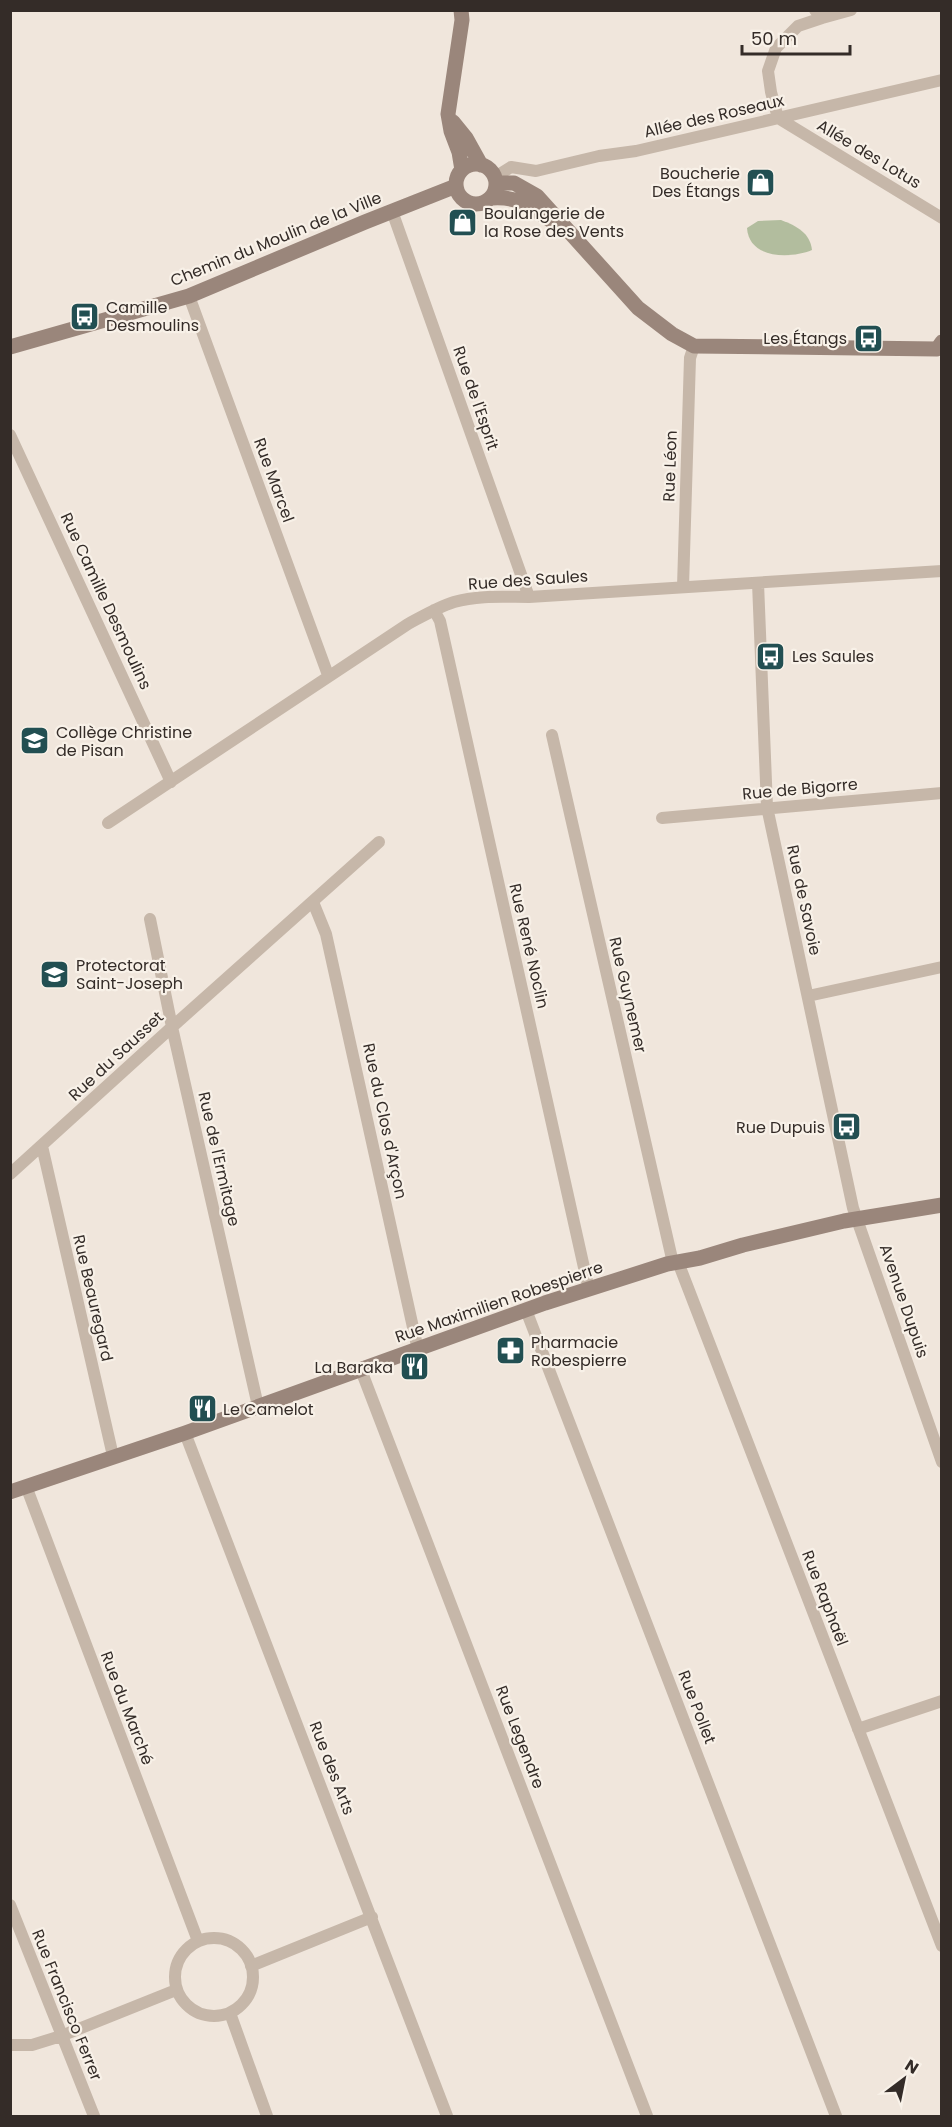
<svg xmlns="http://www.w3.org/2000/svg" width="952" height="2127" viewBox="0 0 952 2127" font-family="Poppins,sans-serif">
  <rect width="100%" height="100%" fill="#f0e6dc"/>
  <!-- green -->
  <path fill="#b2bd9e" d="M781,220C797,226 810,233 812,250C790,259 749,259 747,228L758,221Z"/>
  <g fill="none" stroke-linecap="round" stroke-linejoin="round">
    <!-- street -->
    <path stroke="#c6b7a9" stroke-width="12" d="M815,10L822,18L851,10
      M822,18L798,26L776,48L768,71L771,92L778,118L942,218
      M495,177L511,167L536,171L599,156L636,151L942,80
      M392,211L529,597
      M189,296L328,675
      M10,435L171,782
      M758,583L767,807L853,1208L942,1462
      M683,587L690,358L694,346
      M434,610L440,621L589,1290
      M552,735L673,1263
      M662,818L942,793
      M108,823L408,624C423,616 438,607 454,602C478,595 504,597 529,597L942,571
      M313,902L326,934L418,1350
      M150,919L172,1027L258,1406
      M808,996L942,967
      M42,1146L113,1456
      M10,1174L172,1027L379,842
      M678,1262L942,1946
      M526,1310L836,2116
      M361,1370L647,2116
      M185,1433L447,2116
      M26,1486L198,1941
      M858,1729L942,1701
      M10,1905L94,2116
      M175 1977a39 39 0 1 1 78 0a39 39 0 1 1-78 0Z
      M251,1966L372,1917
      M230,2013L267,2116
      M10,2045H32L61,2036L176,1990"/>
    <!-- secondary -->
    <path stroke="#9a867b" stroke-width="15" d="M461,10L462,20L448,114L451,131L459,152L462,170
      M453,122L466,138L481,165
      M456 184a20 20 0 1 1 40 0a20 20 0 1 1-40 0Z
      M497,183H514L537,196L638,308L672,334L694,346L937,349L942,342
      M492,198C523,196 532,210 557,224
      M10,347L189,296L365,222L456,186
      M10,1492L185,1433L545,1303L667,1264L700,1258L743,1245L844,1221L942,1205"/>
  </g>
  <!-- icons -->
  <defs>
    <symbol id="shop-square" viewBox="-11 -11 22 22"><rect x="-9" y="-9" width="18" height="18" rx="4" fill="#224f52" stroke="#f8f1e8"/><path d="M-5-2.5h2.3a2.7 3.5 0 0 1 5.4 0H5L5.5 6h-11ZM-1.5-2.5h3a1.5 2.3 0 0 0-3 0Z" fill="#fff"/></symbol>
    <symbol id="bus-square" viewBox="-11 -11 22 22"><rect x="-9" y="-9" width="18" height="18" rx="4" fill="#224f52" stroke="#f8f1e8"/><path d="M-5-6H5V4H4V6H2V4H-2V6H-4V4H-5ZM-3.5-4V0h7V-4ZM-3.5 1.2v1.5H-2V1.2ZM2 1.2v1.5H3.5V1.2Z" fill="#fff"/></symbol>
    <symbol id="school-square" viewBox="-11 -11 22 22"><rect x="-9" y="-9" width="18" height="18" rx="4" fill="#224f52" stroke="#f8f1e8"/><path d="M0-5L7-2L0 1L-7-2ZM-4 1L0 2.5L4 1V4Q0 6-4 4Z" fill="#fff"/></symbol>
    <symbol id="pharmacy-square" viewBox="-11 -11 22 22"><rect x="-9" y="-9" width="18" height="18" rx="4" fill="#224f52" stroke="#f8f1e8"/><path d="M-2-6h4v4h4v4h-4v4h-4v-4h-4v-4h4Z" fill="#fff"/></symbol>
    <symbol id="restaurant-square" viewBox="-11 -11 22 22"><rect x="-9" y="-9" width="18" height="18" rx="4" fill="#224f52" stroke="#f8f1e8"/><path d="M-5-6h1v4h1v-4h1v4h1v-4h1v5L-1.5 .5V6h-2V.5L-5-1ZM5-6V6H3V1.5H1.5Q1.5-4 5-6Z" fill="#fff"/></symbol>
  </defs>
  <g fill-rule="evenodd">
    <use href="#shop-square" x="744" y="166" width="33" height="33"/>
    <use href="#shop-square" x="446" y="206" width="33" height="33"/>
    <use href="#bus-square" x="68" y="300" width="33" height="33"/>
    <use href="#bus-square" x="852" y="322" width="33" height="33"/>
    <use href="#bus-square" x="754" y="640" width="33" height="33"/>
    <use href="#school-square" x="18" y="724" width="33" height="33"/>
    <use href="#school-square" x="38" y="958" width="33" height="33"/>
    <use href="#bus-square" x="830" y="1110" width="33" height="33"/>
    <use href="#pharmacy-square" x="494" y="1334" width="33" height="33"/>
    <use href="#restaurant-square" x="398" y="1350" width="33" height="33"/>
    <use href="#restaurant-square" x="186" y="1392" width="33" height="33"/>
  </g>
  <g text-anchor="middle" dominant-baseline="central" stroke-width="4.5" stroke-linejoin="round" paint-order="stroke">
    <!-- street labels -->
    <g font-size="16" fill="#342c28" stroke="#f8f1e8">
      <text transform="translate(714 116) rotate(-13)">Allée des Roseaux</text>
      <text transform="translate(869 154) rotate(31)">Allée des Lotus</text>
      <text transform="translate(276 239) rotate(-22)">Chemin du Moulin de la Ville</text>
      <text transform="translate(476 398) rotate(71)">Rue de l'Esprit</text>
      <text transform="translate(670 466) rotate(-88)">Rue Léon</text>
      <text transform="translate(274 480) rotate(70)">Rue Marcel</text>
      <text transform="translate(528 580) rotate(-4)">Rue des Saules</text>
      <text transform="translate(106 601) rotate(65)">Rue Camille Desmoulins</text>
      <text transform="translate(800 789) rotate(-5)">Rue de Bigorre</text>
      <text transform="translate(804 900) rotate(78)">Rue de Savoie</text>
      <text transform="translate(529 946) rotate(77)">Rue René Noclin</text>
      <text transform="translate(628 995) rotate(77)">Rue Guynemer</text>
      <text transform="translate(116 1056) rotate(-43)">Rue du Sausset</text>
      <text transform="translate(385 1121) rotate(78)">Rue du Clos d'Arçon</text>
      <text transform="translate(219 1159) rotate(77)">Rue de l'Ermitage</text>
      <text transform="translate(93 1298) rotate(77)">Rue Beauregard</text>
      <text transform="translate(904 1301) rotate(71)">Avenue Dupuis</text>
      <text transform="translate(499 1302) rotate(-19)">Rue Maximilien Robespierre</text>
      <text transform="translate(825 1598) rotate(69)">Rue Raphaël</text>
      <text transform="translate(697 1707) rotate(69)">Rue Pollet</text>
      <text transform="translate(127 1708) rotate(69)">Rue du Marché</text>
      <text transform="translate(520 1737) rotate(69)">Rue Legendre</text>
      <text transform="translate(332 1768) rotate(69)">Rue des Arts</text>
      <text transform="translate(67 2005) rotate(68)">Rue Francisco Ferrer</text>
    </g>
    <!-- poi labels -->
    <g font-size="16" fill="#342c28" stroke="#f8f1e8" text-anchor="start">
      <text x="740" y="173" text-anchor="end">Boucherie<tspan x="740" dy="18">Des Étangs</tspan></text>
      <text x="484" y="213">Boulangerie de<tspan x="484" dy="18">la Rose des Vents</tspan></text>
      <text x="106" y="307">Camille<tspan x="106" dy="18">Desmoulins</tspan></text>
      <text x="847" y="338" text-anchor="end">Les Étangs</text>
      <text x="792" y="656">Les Saules</text>
      <text x="56" y="732">Collège Christine<tspan x="56" dy="18">de Pisan</tspan></text>
      <text x="76" y="965">Protectorat<tspan x="76" dy="18">Saint-Joseph</tspan></text>
      <text x="825" y="1127" text-anchor="end">Rue Dupuis</text>
      <text x="531" y="1342">Pharmacie<tspan x="531" dy="18">Robespierre</tspan></text>
      <text x="393" y="1367" text-anchor="end">La Baraka</text>
      <text x="223" y="1409">Le Camelot</text>
    </g>
  </g>
  <!-- border -->
  <rect width="952" height="2127" fill="none" stroke="#342c28" stroke-width="24"/>
  <!-- north arrow -->
  <g transform="translate(904 2079) rotate(32)" stroke="#f8f1e8" stroke-width="4.5" paint-order="stroke">
  <path d="M0-4.5L10 22L0 15L-10 22Z" fill="#342c28"/>
  <text y="-9" font-size="16" font-weight="bold" text-anchor="middle" fill="#342c28">N</text>
  </g>
  <!-- scale -->
  <path d="M742 45v9h108v-9" fill="none" stroke="#342c28" stroke-width="3"/>
  <text x="751" y="45" font-size="18" fill="#342c28" stroke="#f8f1e8" stroke-width="4.5" paint-order="stroke">50 m</text>
</svg>
